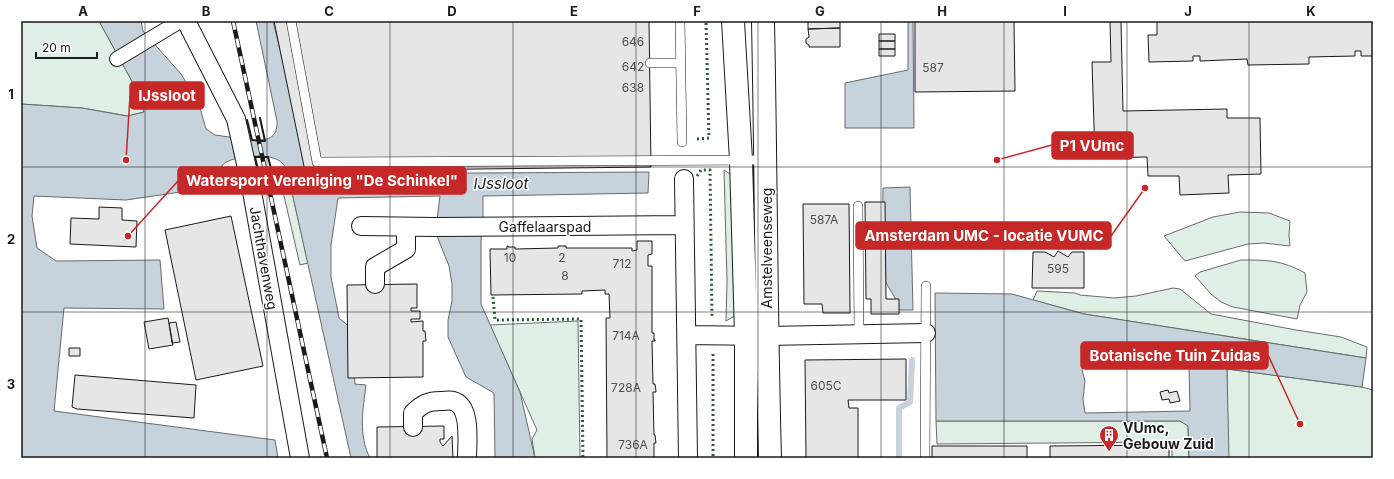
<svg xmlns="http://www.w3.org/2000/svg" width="1394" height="479" viewBox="0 0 1394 479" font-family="Inter,sans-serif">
  <rect width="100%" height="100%" fill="#fff"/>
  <!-- green -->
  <path fill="#e0efe3" stroke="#6a6a6a" d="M21,21H99L140,96L144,112L128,116L82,108L21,104Z
    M278,170H287L308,263L300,265Z
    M724,170L733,176L738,314L726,321L727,281Z
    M1240,212L1269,213L1290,221L1289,235L1290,246L1264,243L1248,244L1185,261L1164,236L1213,217Z
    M1241,260C1268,260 1281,260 1305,273L1307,292L1300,305L1297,319L1233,307L1221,302L1211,294L1195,276L1200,272Z
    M1173,288L1180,289L1211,314L1296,330L1341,337L1367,347L1366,358L1084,314L1033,300L1037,291L1075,293L1080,295L1114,298L1136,296Z
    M578,321L580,458H535L532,439L537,430L490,325Z
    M1227,369L1362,387L1373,390V458H1228Z
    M936,421H1180L1188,425L1189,458H1172V442L937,444Z"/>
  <!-- water -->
  <path fill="#c6d2dc" stroke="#6a6a6a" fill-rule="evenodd" d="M99,21H141L143,31L181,74L199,104L206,129L215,135L229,137L251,138L252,140C266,141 278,139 277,121L256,21H273L311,174L649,172L648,193L483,196V220L481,240V304L520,392L535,458H495L494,393L466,377L448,337V320L452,301V284L449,266L437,236V220L440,196L338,198L331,245V277L339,318L351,328L355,384L366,385C363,409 358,435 370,458H351L287,170C284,164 280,160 273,158C263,154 228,156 222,166C218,171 216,180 215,187L126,200L34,196L32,216L37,248L56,261L160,260L164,309L64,308L54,411L275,440L278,458H21V104L82,108L127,116L144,112L140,96Z
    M908,21H913L914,128H845V83L908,70Z
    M910,187L913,310H895V298L882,276L883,188Z
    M935,293L1012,294L1084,314L1366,358L1362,387L1227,369L1229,458H1189L1188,426L1180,421H936ZM1090,357L1189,367L1190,411L1085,413L1083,399L1085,381L1082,370L1084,360Z"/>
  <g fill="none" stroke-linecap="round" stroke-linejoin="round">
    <!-- stream -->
    <path stroke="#c6d2dc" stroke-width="6" d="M899,458V408L910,402L912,360"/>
  </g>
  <!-- building -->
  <path fill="#e6e6e6" stroke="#1a1a1a" d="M274,21H649L651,167L305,171Z
    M808,21H840V28L808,29Z
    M915,21H1014L1015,91L915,92Z
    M1110,21H1121L1123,111L1227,109V118H1260L1261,174L1228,175L1229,193L1180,195L1179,176H1148L1147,157L1095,158L1092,62H1111Z
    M1157,21H1373V56H1361V51H1355V56L1309,57V64L1248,65L1247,59L1200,61V56H1193V61L1149,62L1148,35H1157Z
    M840,28V47H809V45L806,43V39L809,37L808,29Z
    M879,34H895V41H879Z
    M879,41H895V49H879Z
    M879,49H895V56H879Z
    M865,202H885L886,299H899V314H871V299H866Z
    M803,204H849L850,313H823L822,304H804Z
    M99,207L122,208V220L137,221L136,247L70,244L71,218L99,219Z
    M231,216L263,366L196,380L165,230Z
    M637,241H652V254L648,255V266H652V333H654V340H655V341H652L653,384H655L656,391V392H653L654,435H655L656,443H654V458H607L606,318H610L609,294H605V290L582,291V294L491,295L490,249H507V246H508V247H515V249L558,248V246H566V248H632V251L637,250Z
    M1058,251L1068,257L1072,252H1084V288H1032L1033,252H1045L1054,257Z
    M417,284V308H411V311H420V319H411V322L423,321V331H425L426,341H423V377L348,378L347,285Z
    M168,318L173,345L149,349L144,322Z
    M176,322L180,342L172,343L169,323Z
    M69,348H80V356H69Z
    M906,359V400H848L849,408H858V458H806L805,360Z
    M75,375L196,385L194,418L77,409L72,407Z
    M1168,390L1169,393L1177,391L1180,401L1170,403L1169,399L1162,400L1160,392Z
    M444,426V439H440V442L443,446L452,436L453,458H377V427Z
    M1169,445V458H1050V446Z
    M932,446H1027V458H932Z"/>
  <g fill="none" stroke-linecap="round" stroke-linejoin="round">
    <defs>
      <path id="service" d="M291,21L317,162L766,160
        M680,21L682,142
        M650,63H680
        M858,206L859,334
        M925,458L926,286"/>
      <path id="pedestrian" d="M117,59L180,21"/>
      <path id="minor" d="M186,21L236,119L251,186L300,458
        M684,179L688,458
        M361,226L435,227L684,225
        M375,284V267L406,249V227
        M687,335L767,336L926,333
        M413,427V413C422,404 428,401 441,401C445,401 450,400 453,401C472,406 467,443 467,458"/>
      <path id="secondary" d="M733,21L741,160L746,335V458
        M763,21C766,167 766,312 770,458"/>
    </defs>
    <!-- service casing -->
    <use href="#service" stroke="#1a1a1a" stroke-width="10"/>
    <!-- pedestrian casing -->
    <use href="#pedestrian" stroke="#1a1a1a" stroke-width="16"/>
    <!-- minor casing -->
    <use href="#minor" stroke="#1a1a1a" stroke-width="20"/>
    <!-- secondary casing -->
    <use href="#secondary" stroke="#1a1a1a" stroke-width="24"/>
    <!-- service -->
    <use href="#service" stroke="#fff" stroke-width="9"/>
    <!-- pedestrian -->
    <use href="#pedestrian" stroke="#fff" stroke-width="14"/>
    <!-- minor -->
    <use href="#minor" stroke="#fff" stroke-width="18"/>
    <!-- secondary -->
    <use href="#secondary" stroke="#fff" stroke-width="22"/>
    <defs>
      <path id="rail" d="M233,21L327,458"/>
    </defs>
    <!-- rail casing -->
    <use href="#rail" stroke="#1a1a1a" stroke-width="4.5"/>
    <!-- rail -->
    <use href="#rail" stroke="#fff" stroke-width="3" stroke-dasharray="9" stroke-linecap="butt"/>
    <!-- hedge -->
    <path stroke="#2b5a34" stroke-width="3" stroke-dasharray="2 3" stroke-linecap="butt" d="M697,139L709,138L706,21
      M697,176L701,170H710L712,318
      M493,297L495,320L581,319L583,458
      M713,354V458"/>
    <!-- wall -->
    <path stroke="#1a1a1a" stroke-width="2" d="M247,120L252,140L265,141L260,118
      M260,179L255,157H268L273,176"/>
  </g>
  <!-- grid -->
  <path fill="none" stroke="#1a1a1a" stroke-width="1" stroke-opacity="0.55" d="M145,21V458M267,21V458M390,21V458M513,21V458M636,21V458M758,21V458M881,21V458M1004,21V458M1127,21V458M1249,21V458M21,167H1373M21,312H1373"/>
  <!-- icons -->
  <defs>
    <symbol id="building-pin" viewBox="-11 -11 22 30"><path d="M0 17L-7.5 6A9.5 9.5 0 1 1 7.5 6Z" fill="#c62828" stroke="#fff"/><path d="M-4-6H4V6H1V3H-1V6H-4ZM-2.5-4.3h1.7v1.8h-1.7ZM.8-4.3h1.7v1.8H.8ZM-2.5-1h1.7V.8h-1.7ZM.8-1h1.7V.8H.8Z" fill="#fff"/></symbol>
  </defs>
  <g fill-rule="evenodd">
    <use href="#building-pin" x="1098" y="424" width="22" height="30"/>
  </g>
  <g text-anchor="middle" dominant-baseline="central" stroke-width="3" stroke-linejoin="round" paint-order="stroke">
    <!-- number labels -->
    <g font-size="12" fill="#4d4d4d">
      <text x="633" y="41">646</text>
      <text x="633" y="66">642</text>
      <text x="933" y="67">587</text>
      <text x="633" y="87">638</text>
      <text x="824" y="219">587A</text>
      <text x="510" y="257">10</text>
      <text x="562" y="257">2</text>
      <text x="622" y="263">712</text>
      <text x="1058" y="268">595</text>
      <text x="565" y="275">8</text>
      <text x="626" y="335">714A</text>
      <text x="826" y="385">605C</text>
      <text x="626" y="387">728A</text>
      <text x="633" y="444">736A</text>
    </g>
    <!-- street labels -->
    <g font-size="14" fill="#1a1a1a" stroke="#fff">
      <text x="545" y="226">Gaffelaarspad</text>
      <text transform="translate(766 248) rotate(-90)">Amstelveenseweg</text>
      <text transform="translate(264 258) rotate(80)">Jachthavenweg</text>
    </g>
    <!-- poi labels -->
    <g font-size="14" font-weight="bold" fill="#1a1a1a" stroke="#fff" text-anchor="start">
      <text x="1123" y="427">VUmc,<tspan x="1123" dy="16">Gebouw Zuid</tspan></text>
    </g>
    <!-- water labels -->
    <g font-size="15" font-style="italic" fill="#1a1a1a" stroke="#fff">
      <text x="501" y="183">IJssloot</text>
    </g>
  </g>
  <!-- callouts -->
  <path fill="none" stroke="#c62828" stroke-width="1.5" d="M126 160L130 96M997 160L1052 145M128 236L178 181M1145 188L1111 236M1300 424L1268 355"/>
  <g fill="#c62828" stroke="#fff" stroke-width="1.5">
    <circle cx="126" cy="160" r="4"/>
    <circle cx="997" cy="160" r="4"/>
    <circle cx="128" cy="236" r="4"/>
    <circle cx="1145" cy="188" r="4"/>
    <circle cx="1300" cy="424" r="4"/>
  </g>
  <g fill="#c62828" stroke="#c62828" stroke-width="1.5">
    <rect x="130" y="82" width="74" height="27" rx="4"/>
    <rect x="1052" y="132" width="81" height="27" rx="4"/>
    <rect x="178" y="167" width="288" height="27" rx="4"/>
    <rect x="856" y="222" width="255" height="27" rx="4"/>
    <rect x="1081" y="342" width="187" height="27" rx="4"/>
  </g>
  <g font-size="15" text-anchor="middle" font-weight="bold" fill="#fff">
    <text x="167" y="101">IJssloot</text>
    <text x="1092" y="151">P1 VUmc</text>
    <text x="322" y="186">Watersport Vereniging "De Schinkel"</text>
    <text x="984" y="241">Amsterdam UMC - locatie VUMC</text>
    <text x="1175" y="361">Botanische Tuin Zuidas</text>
  </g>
  <!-- border -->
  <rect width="1394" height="479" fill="none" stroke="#ffffff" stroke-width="44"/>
  <!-- scale -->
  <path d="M36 52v6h61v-6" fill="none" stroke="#1a1a1a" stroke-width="2"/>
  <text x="42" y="52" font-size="12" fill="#1a1a1a" stroke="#ffffff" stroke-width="3" paint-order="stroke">20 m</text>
  <rect x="22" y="22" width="1350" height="435" fill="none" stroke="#1a1a1a" stroke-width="1.5"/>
  <g font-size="13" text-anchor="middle" font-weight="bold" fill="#1a1a1a">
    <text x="83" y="16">A</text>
    <text x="206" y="16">B</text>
    <text x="329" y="16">C</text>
    <text x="452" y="16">D</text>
    <text x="574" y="16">E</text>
    <text x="697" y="16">F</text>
    <text x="820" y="16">G</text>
    <text x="942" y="16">H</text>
    <text x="1065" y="16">I</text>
    <text x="1188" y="16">J</text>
    <text x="1311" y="16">K</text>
    <text x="11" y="99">1</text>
    <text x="11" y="244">2</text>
    <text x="11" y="389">3</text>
  </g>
</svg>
